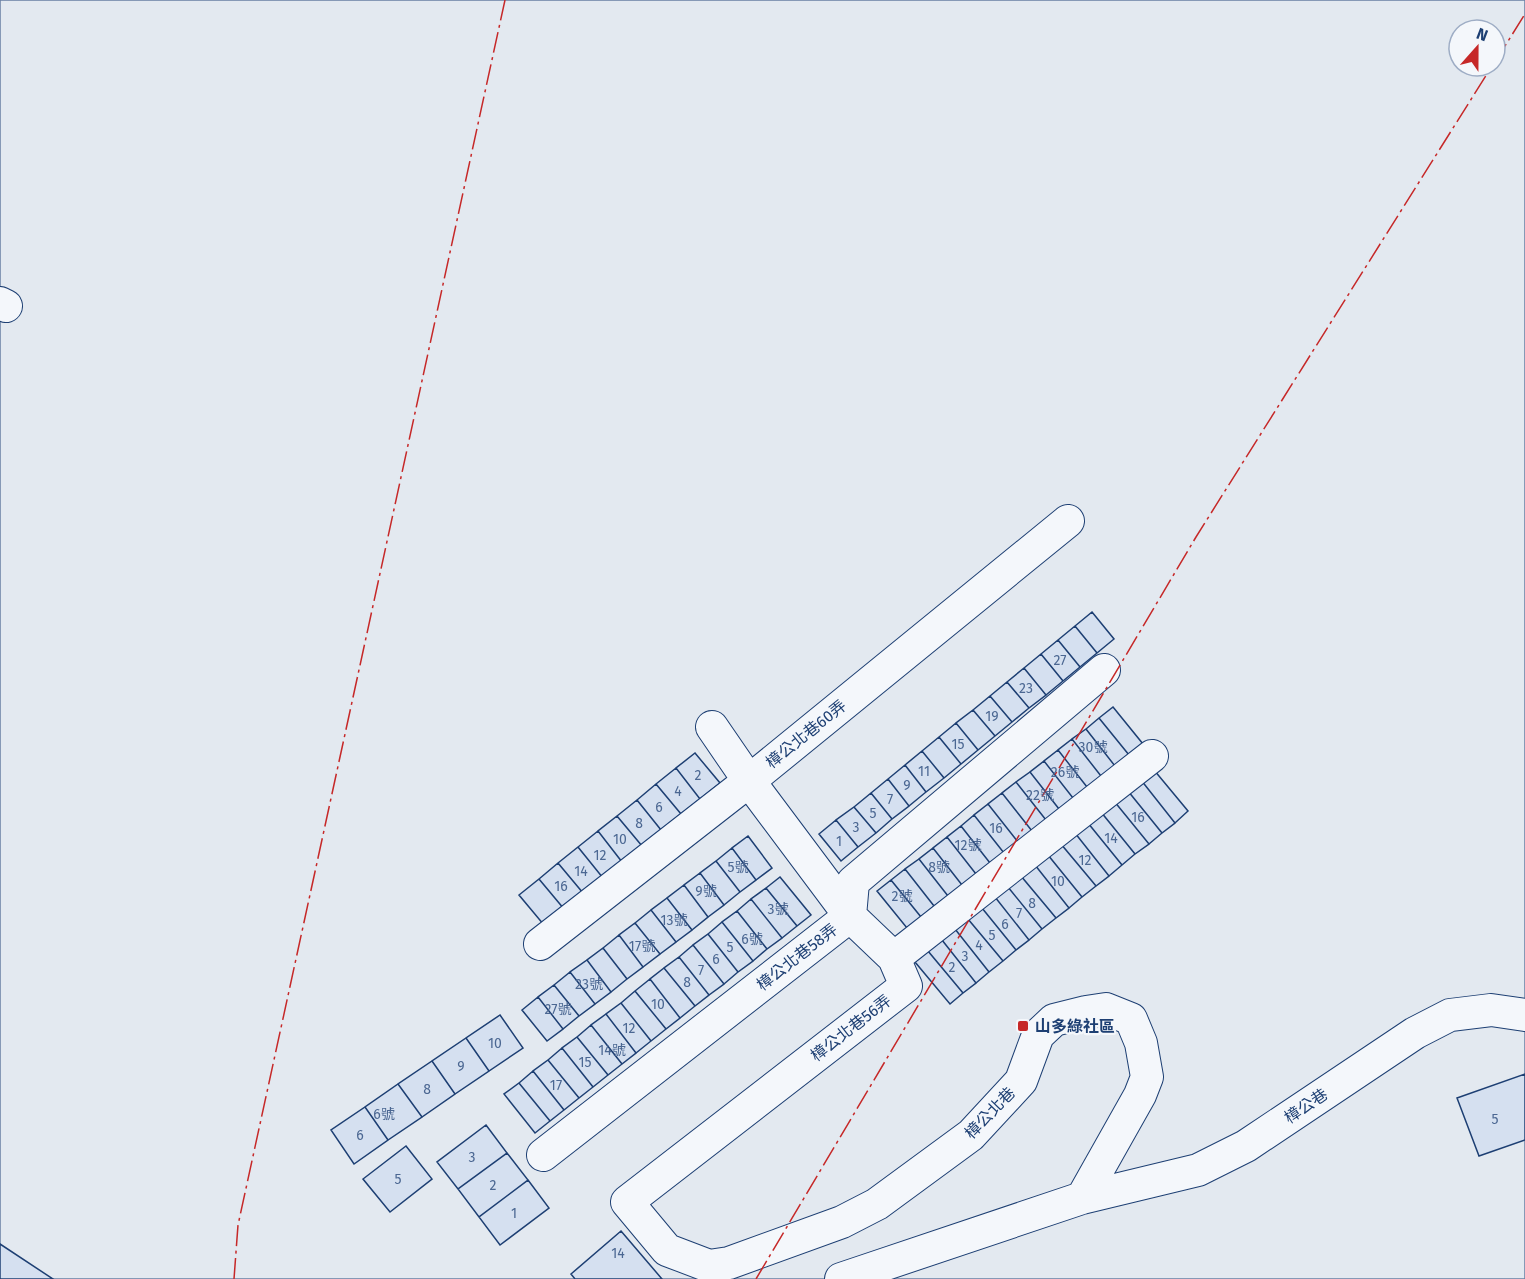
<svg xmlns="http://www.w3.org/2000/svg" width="1525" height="1279" viewBox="0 0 1525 1279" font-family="'Fira Sans','Noto Sans TC',sans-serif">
  <rect width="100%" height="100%" fill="#f4f7fb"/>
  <!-- green -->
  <path fill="#e3e9f0" stroke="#687fa3" stroke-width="1.5" fill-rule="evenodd" d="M0,0H1525V1279H0ZM1459,30H1495V66H1459Z"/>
  <!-- building -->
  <path fill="#d5e0f0" stroke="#1d3f73" stroke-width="1.5" d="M1092,612L1114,639L1097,653L1075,626Z
    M1075,626L1097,653L1080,667L1058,640Z
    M1058,640L1080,667L1063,681L1041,654Z
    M1041,654L1063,681L1046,695L1024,668Z
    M1024,668L1046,695L1029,708L1007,682Z
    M1007,682L1029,708L1012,722L990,696Z
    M990,696L1012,722L995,736L973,710Z
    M1113,707L1143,744L1129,755L1099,718Z
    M973,710L995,736L978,750L956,723Z
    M1099,718L1129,755L1115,766L1086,729Z
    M956,723L978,750L961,764L939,737Z
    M1086,729L1115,766L1101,776L1072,739Z
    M939,737L961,764L944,778L922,751Z
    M1072,739L1101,776L1087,787L1058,750Z
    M1058,750L1087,787L1073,798L1044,761Z
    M922,751L944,778L926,792L905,765Z
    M695,753L720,783L700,799L676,768Z
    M1044,761L1073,798L1059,809L1030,772Z
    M905,765L926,792L909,806L888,779Z
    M676,768L700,799L681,814L656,784Z
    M1154,770L1188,811L1175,823L1141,780Z
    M1030,772L1059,809L1046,820L1016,782Z
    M888,779L909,806L892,819L871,793Z
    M1141,780L1175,823L1162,833L1128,791Z
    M1016,782L1046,820L1032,831L1002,793Z
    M656,784L681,814L661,830L637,800Z
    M1128,791L1162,833L1149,844L1114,801Z
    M871,793L892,819L876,833L854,807Z
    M1002,793L1032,831L1018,842L988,804Z
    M637,800L661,830L642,846L617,816Z
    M1114,801L1149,844L1135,854L1101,812Z
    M988,804L1018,842L1004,853L974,815Z
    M854,807L876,833L858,847L836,820Z
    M1101,812L1135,854L1122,865L1088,823Z
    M974,815L1004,853L990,863L961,826Z
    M617,816L642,846L622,862L598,831Z
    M836,820L858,847L841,861L819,834Z
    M1088,823L1122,865L1109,876L1075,833Z
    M961,826L990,863L976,874L947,837Z
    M598,831L622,862L603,878L578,847Z
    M1075,833L1109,876L1096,886L1061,844Z
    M748,836L772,868L756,880L732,848Z
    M947,837L976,874L962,885L933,848Z
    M1061,844L1096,886L1082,897L1048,855Z
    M578,847L603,878L583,893L558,863Z
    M732,848L756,880L740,892L716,861Z
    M933,848L962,885L948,896L919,859Z
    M1048,855L1082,897L1069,908L1035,865Z
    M919,859L948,896L934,906L905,869Z
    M716,861L740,892L724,905L700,873Z
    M558,863L583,893L564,909L539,879Z
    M1035,865L1069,908L1056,918L1021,876Z
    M905,869L934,906L921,917L891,880Z
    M700,873L724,905L708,917L684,885Z
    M1021,876L1056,918L1042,929L1008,887Z
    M780,877L811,915L797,926L766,888Z
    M539,879L564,909L544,925L519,895Z
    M891,880L921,917L907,928L877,891Z
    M684,885L708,917L692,930L667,898Z
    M1008,887L1042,929L1029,940L995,897Z
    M766,888L797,926L782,938L751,899Z
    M995,897L1029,940L1016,950L982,908Z
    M667,898L692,930L676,942L651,910Z
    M751,899L782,938L767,949L737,911Z
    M982,908L1016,950L1003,961L968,919Z
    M651,910L676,942L660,954L635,923Z
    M737,911L767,949L753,961L722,922Z
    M968,919L1003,961L989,972L955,929Z
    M722,922L753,961L738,972L708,934Z
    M635,923L660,954L643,967L619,935Z
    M955,929L989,972L976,983L942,940Z
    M708,934L738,972L724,984L693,945Z
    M619,935L643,967L627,979L603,948Z
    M942,940L976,983L963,993L928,951Z
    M693,945L724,984L709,995L679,957Z
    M603,948L627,979L611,992L587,960Z
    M928,951L963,993L950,1004L915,962Z
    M679,957L709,995L695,1006L664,968Z
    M587,960L611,992L595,1004L570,972Z
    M664,968L695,1006L680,1018L650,979Z
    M570,972L595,1004L579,1016L554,985Z
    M650,979L680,1018L666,1029L635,991Z
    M554,985L579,1016L563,1029L538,997Z
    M635,991L666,1029L651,1041L621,1003Z
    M538,997L563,1029L547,1041L522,1010Z
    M621,1003L651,1041L636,1053L606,1014Z
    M606,1014L636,1053L622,1064L591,1025Z
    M500,1015L523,1048L489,1071L466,1038Z
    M591,1025L622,1064L608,1075L577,1037Z
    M577,1037L608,1075L593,1087L562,1048Z
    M466,1038L489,1071L455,1094L432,1061Z
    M562,1048L593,1087L579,1098L548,1060Z
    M548,1060L579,1098L564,1110L533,1071Z
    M432,1061L455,1094L422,1117L398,1084Z
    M533,1071L564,1110L550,1121L519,1083Z
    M1525,1074V1140L1479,1156L1457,1098Z
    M519,1083L550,1121L535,1133L504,1094Z
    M398,1084L422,1117L388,1140L365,1107Z
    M365,1107L388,1140L354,1164L331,1130Z
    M486,1125L507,1153L458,1189L437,1162Z
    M406,1146L432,1179L390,1212L363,1179Z
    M507,1153L528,1180L479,1217L458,1189Z
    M528,1180L549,1208L500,1245L479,1217Z
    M621,1231L662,1279H575L571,1274Z
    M0,1244L53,1279H0Z"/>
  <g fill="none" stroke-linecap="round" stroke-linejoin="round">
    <defs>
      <path id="minor" d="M0,303L6,306
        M712,727L749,781L850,916L894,958
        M540,944L749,781L1068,521
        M543,1155L850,916L853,882L1104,670
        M1082,1198L1198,1170L1246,1146L1415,1033L1450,1015L1491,1010L1525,1015
        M841,1279L1082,1198L1140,1095L1147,1077L1141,1043L1131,1019L1106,1009L1086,1012L1054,1020L1038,1035L1021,1081L971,1135L877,1204L842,1222L729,1263L709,1266L667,1250L627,1202L906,986L894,958L1152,756"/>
    </defs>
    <!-- minor casing -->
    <use href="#minor" stroke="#1d3f73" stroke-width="34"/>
    <!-- minor -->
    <use href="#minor" stroke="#f4f7fb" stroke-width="32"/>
    <!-- power -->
    <path stroke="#c62828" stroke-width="1.5" stroke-dasharray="21 4.5 3 4.5" stroke-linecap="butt" d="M1495,62L1525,14
      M234,1279L238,1225L505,0
      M756,1279L1196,537L1492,66"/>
  </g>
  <!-- markers -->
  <rect fill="#c62828" stroke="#f4f7fb" stroke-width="2" x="1017" y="1020" width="12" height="12" rx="3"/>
  <g text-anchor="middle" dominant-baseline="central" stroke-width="4.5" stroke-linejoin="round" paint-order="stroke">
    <!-- number labels -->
    <g font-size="14" fill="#4b6792">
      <text x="1060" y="660">27</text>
      <text x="1026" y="688">23</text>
      <text x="992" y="716">19</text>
      <text x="958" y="744">15</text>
      <text x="1093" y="747">30號</text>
      <text x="924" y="771">11</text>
      <text x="1065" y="772">26號</text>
      <text x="698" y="775">2</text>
      <text x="907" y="785">9</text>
      <text x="678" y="791">4</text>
      <text x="1040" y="795">22號</text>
      <text x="890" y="799">7</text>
      <text x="659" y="807">6</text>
      <text x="873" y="813">5</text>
      <text x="1138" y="817">16</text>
      <text x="639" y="823">8</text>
      <text x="856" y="827">3</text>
      <text x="996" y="828">16</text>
      <text x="1111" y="838">14</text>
      <text x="620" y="839">10</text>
      <text x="839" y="841">1</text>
      <text x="968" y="845">12號</text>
      <text x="600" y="855">12</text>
      <text x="1085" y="860">12</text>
      <text x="738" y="867">5號</text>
      <text x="939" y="867">8號</text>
      <text x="581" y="871">14</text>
      <text x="1058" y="881">10</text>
      <text x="561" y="886">16</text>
      <text x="706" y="891">9號</text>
      <text x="902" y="896">2號</text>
      <text x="1032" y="903">8</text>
      <text x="778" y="909">3號</text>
      <text x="1019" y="913">7</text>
      <text x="674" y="920">13號</text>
      <text x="1005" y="924">6</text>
      <text x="992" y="935">5</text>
      <text x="752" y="939">6號</text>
      <text x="979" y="945">4</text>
      <text x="642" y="946">17號</text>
      <text x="730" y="947">5</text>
      <text x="965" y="956">3</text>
      <text x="716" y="959">6</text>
      <text x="952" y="967">2</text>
      <text x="701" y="970">7</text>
      <text x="687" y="982">8</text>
      <text x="589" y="984">23號</text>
      <text x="658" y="1004">10</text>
      <text x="558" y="1009">27號</text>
      <text x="629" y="1028">12</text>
      <text x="495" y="1043">10</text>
      <text x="612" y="1050">14號</text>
      <text x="585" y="1062">15</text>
      <text x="461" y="1066">9</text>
      <text x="556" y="1085">17</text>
      <text x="427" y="1089">8</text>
      <text x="384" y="1114">6號</text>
      <text x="1495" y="1119">5</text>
      <text x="360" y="1135">6</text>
      <text x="472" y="1157">3</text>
      <text x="398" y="1179">5</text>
      <text x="493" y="1185">2</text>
      <text x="514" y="1213">1</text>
      <text x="618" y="1253">14</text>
    </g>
    <!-- street labels -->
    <g font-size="16" fill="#1d3f73" stroke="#f4f7fb">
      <text transform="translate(806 734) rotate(-39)">樟公北巷60弄</text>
      <text transform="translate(797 957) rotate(-38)">樟公北巷58弄</text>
      <text transform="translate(851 1028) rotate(-38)">樟公北巷56弄</text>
      <text transform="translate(1306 1106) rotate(-34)">樟公巷</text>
      <text transform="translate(990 1113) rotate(-46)">樟公北巷</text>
    </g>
    <!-- poi labels -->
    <g font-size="16" font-weight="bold" fill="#1d3f73" stroke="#f4f7fb" text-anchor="start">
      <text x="1035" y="1026">山多綠社區</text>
    </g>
  </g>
  <!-- north arrow -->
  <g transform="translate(1477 48) rotate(21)"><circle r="28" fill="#f4f7fb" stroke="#9eadc5" stroke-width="1.5"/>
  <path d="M0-4.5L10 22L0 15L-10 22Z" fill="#c62828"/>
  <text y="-9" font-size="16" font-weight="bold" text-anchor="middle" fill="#1d3f73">N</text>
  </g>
</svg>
